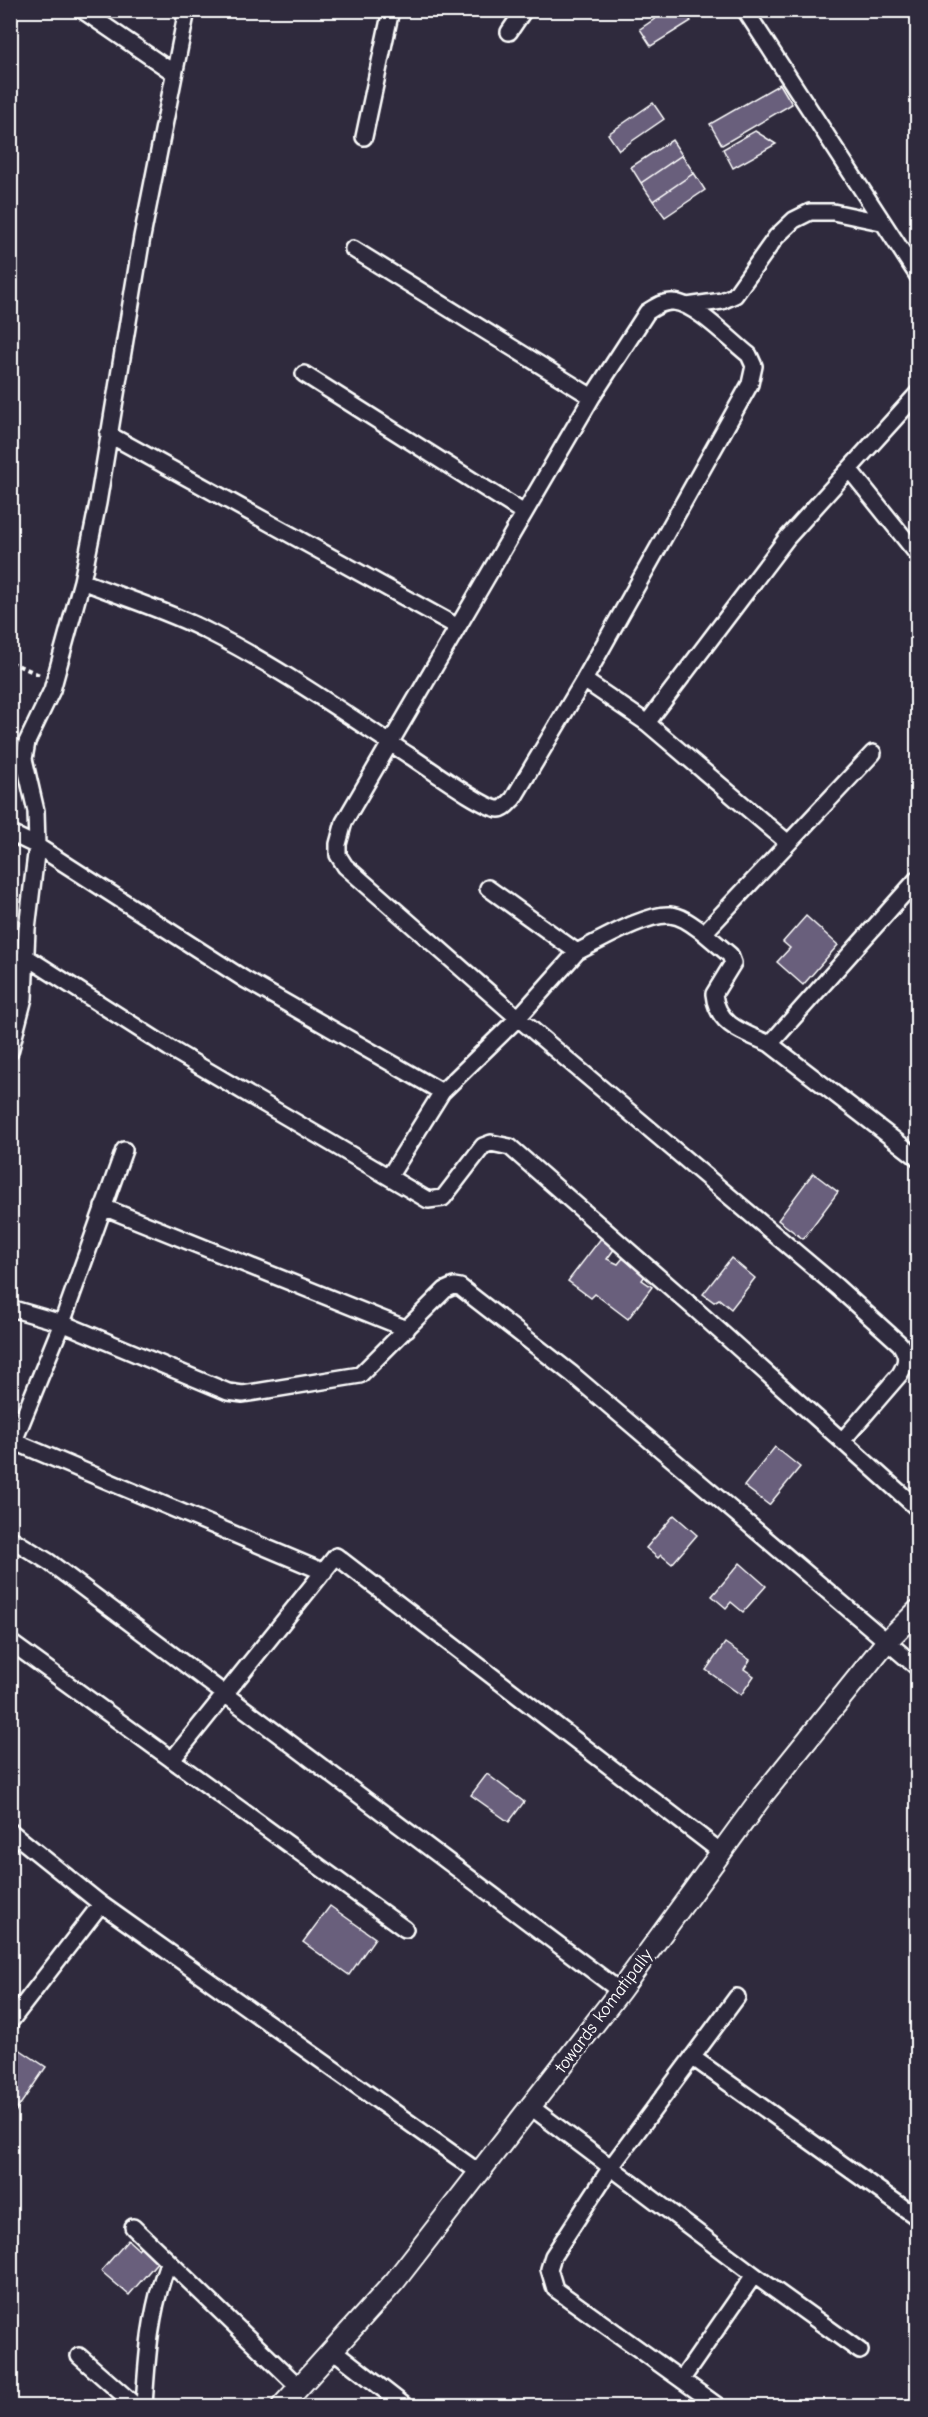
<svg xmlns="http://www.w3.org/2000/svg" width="928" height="2417" viewBox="0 0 928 2417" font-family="'Comic Neue',sans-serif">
  <rect width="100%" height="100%" fill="#2f2a3d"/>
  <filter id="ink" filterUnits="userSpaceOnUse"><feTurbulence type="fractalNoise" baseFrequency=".0167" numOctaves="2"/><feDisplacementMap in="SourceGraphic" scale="12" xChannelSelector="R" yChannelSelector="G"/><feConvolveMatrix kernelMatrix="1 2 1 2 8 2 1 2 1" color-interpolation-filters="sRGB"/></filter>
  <g filter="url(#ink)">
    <!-- building -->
    <path fill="#695e7b" stroke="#fff" stroke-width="1.5" d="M668,10H684L691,21L651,46L640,29Z
      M780,84L792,104L722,145L710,124Z
      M653,103L664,119L619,150L608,134Z
      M755,131L776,144L733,168L723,149Z
      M672,140L682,155L641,183L631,167Z
      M682,155L694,173L653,201L641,183Z
      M694,173L705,190L665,217L653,201Z
      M806,916L838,945L803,985L777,962L790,948L783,942Z
      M813,1173L838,1192L803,1239L778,1220Z
      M602,1237L615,1248L607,1259L618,1264L623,1258L645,1276L642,1280L652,1287L628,1319L595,1294L591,1298L568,1281Z
      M731,1258L755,1278L731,1309L719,1299L714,1302L703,1294Z
      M775,1447L800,1467L769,1505L744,1486Z
      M674,1515L697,1535L672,1564L661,1555L658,1558L646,1548Z
      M740,1563L766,1586L743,1612L731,1602L726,1608L712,1596Z
      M725,1643L750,1660L744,1669L754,1676L741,1695L706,1670Z
      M487,1774L524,1802L509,1822L471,1795Z
      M330,1906L375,1938L349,1975L303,1942Z
      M10,2043L46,2067L11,2118H10Z
      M128,2240L138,2249L142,2245L159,2260L129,2295L101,2271Z"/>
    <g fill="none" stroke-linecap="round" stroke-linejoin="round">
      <defs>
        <path id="minor" d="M82,10L174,73
          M745,10L918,276
          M509,32L524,10
          M364,137L391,10
          M353,249L592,397
          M687,306L722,301L735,295L776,237L794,220L810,212H833L881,222
          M304,374L524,513
          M108,434L458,627
          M849,469L918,555
          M82,581C124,598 169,611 209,632C279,667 344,713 410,756C426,766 484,809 499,809C505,809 508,803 513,799L584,680L750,384L754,366L749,355C731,341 695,303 673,302C663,301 655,307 647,312L592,397L344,822L338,844V855L345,866L518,1018L837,1287L900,1344C908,1356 907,1362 900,1374L842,1441
          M584,680L647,723L787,842
          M647,723L787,538L918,393
          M10,833L37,846L244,979L442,1092
          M488,888L577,952C600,941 646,913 670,915C683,916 694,926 704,933L873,753
          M704,933L730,955L733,963L714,994C717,1026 745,1033 770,1044L918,878
          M25,956L169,1048L428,1200L443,1198L483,1146L491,1143L510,1147L694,1308L918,1509
          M770,1044L918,1158
          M10,1052L24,998L27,929L37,846L36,811L24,759L27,742L52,690L82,581L98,503L142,237L187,10
          M389,1177L442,1092L518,1018L577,952
          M103,1207L407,1329
          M10,1308L62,1323L228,1392L243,1394L360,1375L445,1290L454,1286L460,1287L572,1374L918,1668
          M15,1442L324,1572
          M10,1451L62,1323L124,1150
          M10,1538L49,1562L620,1991
          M10,1642L405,1929
          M172,1760L336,1556L721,1852
          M10,1831L101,1904L480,2173
          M10,2022L101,1904
          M692,2057L918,2218
          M531,2107L754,2275L860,2351
          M133,2227L299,2387
          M333,2350L405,2406
          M79,2356L136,2406
          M682,2379L754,2275
          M144,2406C147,2357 150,2310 168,2263
          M718,2406L555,2289L549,2269L553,2256L611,2167L737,1997"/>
        <path id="tertiary" d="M282,2406L395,2281L620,1991L763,1795L887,1641L918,1610"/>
      </defs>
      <!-- minor casing -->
      <use href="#minor" stroke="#fff" stroke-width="20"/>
      <!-- tertiary casing -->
      <use href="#tertiary" stroke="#fff" stroke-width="24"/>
      <!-- path -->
      <path stroke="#fff" stroke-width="4" stroke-dasharray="4.5 4.5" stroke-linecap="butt" d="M10,662L40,675"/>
      <!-- minor -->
      <use href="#minor" stroke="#2f2a3d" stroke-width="15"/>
      <!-- tertiary -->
      <use href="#tertiary" stroke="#2f2a3d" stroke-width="20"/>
    </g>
  </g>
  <g text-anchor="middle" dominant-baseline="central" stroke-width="6" stroke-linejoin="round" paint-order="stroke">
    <!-- street labels -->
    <g font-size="18" fill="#fff" stroke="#2f2a3d">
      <text transform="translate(604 2011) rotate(-53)">towards komatipally</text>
    </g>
  </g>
  <!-- margin -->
  <rect width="928" height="2417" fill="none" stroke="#2f2a3d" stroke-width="36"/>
  <rect x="18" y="18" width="892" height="2381" fill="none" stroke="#fff" stroke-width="2" filter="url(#ink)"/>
</svg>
